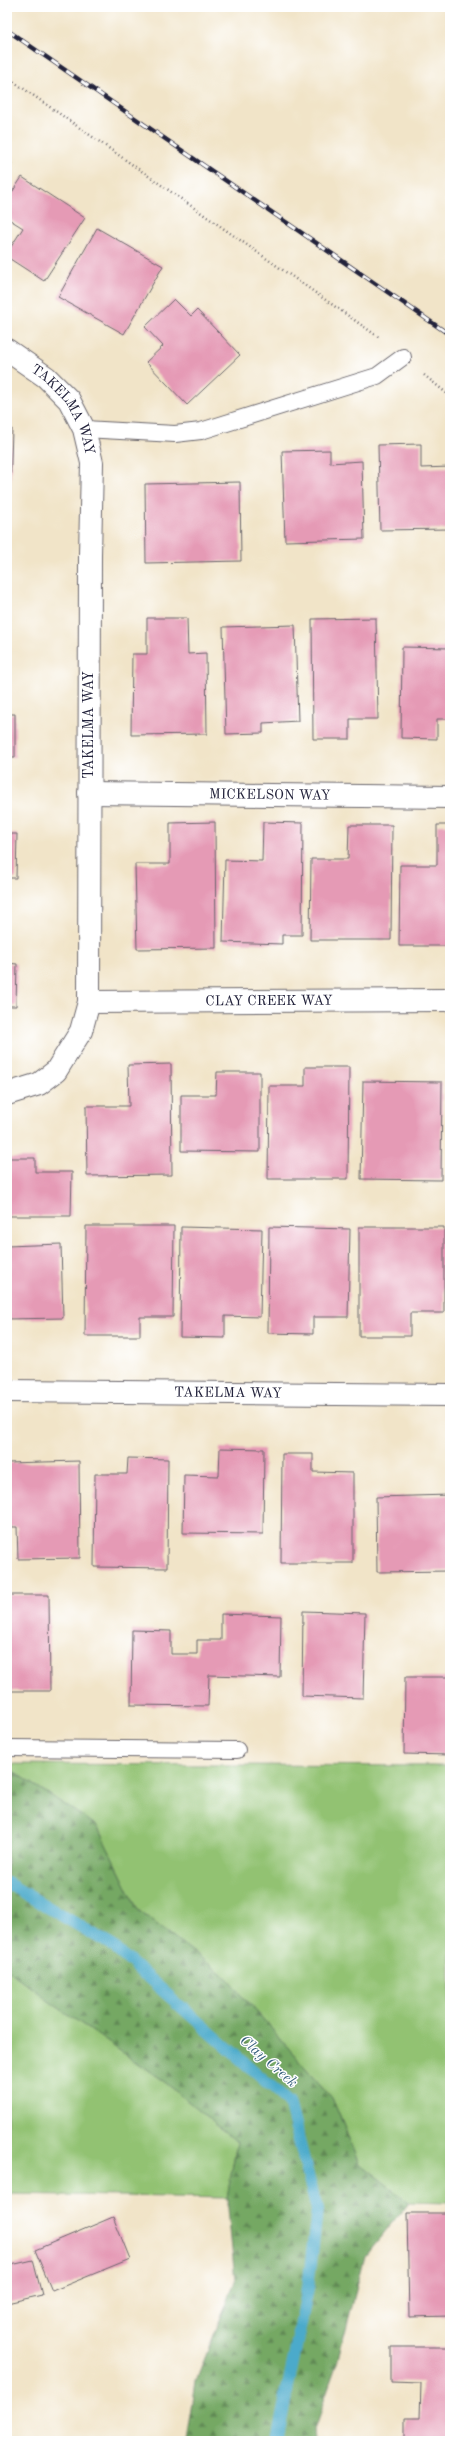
<svg xmlns="http://www.w3.org/2000/svg" width="457" height="2448" viewBox="0 0 457 2448" font-family="'Old Standard TT',serif">
  <defs>
    <pattern id="forest-firs" width="22" height="20" patternUnits="userSpaceOnUse"><rect width="22" height="20" fill="#75a864"/><path d="M5 1l3.5 6h-7zM16 11l3.5 6h-7z" fill="#608854"/></pattern>
  </defs>
  <rect width="100%" height="100%" fill="#fff"/>
  <filter id="ink" filterUnits="userSpaceOnUse"><feTurbulence type="fractalNoise" baseFrequency=".025" numOctaves="2"/><feDisplacementMap in="SourceGraphic" scale="8" xChannelSelector="R" yChannelSelector="G"/><feConvolveMatrix kernelMatrix="1 2 1 2 8 2 1 2 1" color-interpolation-filters="sRGB"/></filter>
  <filter id="wash" filterUnits="userSpaceOnUse"><feTurbulence type="fractalNoise" baseFrequency=".012" numOctaves="4" result="noise"/><feDisplacementMap in="SourceGraphic" scale="16" xChannelSelector="R" yChannelSelector="G"/><feGaussianBlur stdDeviation="0.9" result="paint"/><feColorMatrix in="noise" values="0 0 0 0 0 0 0 0 0 0 0 0 0 0 0 0 0 1.4 0 .05"/><feComposite in="paint" operator="in"/></filter>
  <g filter="url(#wash)">
    <rect width="100%" height="100%" fill="#f1e4c8"/>
    <!-- grass -->
    <path fill="#92c272" stroke="#5a7256" d="M7,1764L450,1766V2203L409,2202L360,2164L332,2098L227,1978L138,1910L97,1826L7,1767Z
      M7,1969L46,1999L166,2083L237,2142L227,2198L7,2194Z"/>
    <!-- forest -->
    <path fill="url(#forest-firs)" stroke="#4c6550" d="M7,1767L97,1826L138,1910L227,1978L332,2098L360,2164L409,2202L365,2256L337,2363L314,2429L315,2441H187L196,2381L235,2281L227,2198L237,2142L166,2083L46,1999L7,1969Z"/>
    <g fill="none" stroke-linecap="round" stroke-linejoin="round">
      <!-- stream -->
      <path stroke="#4caacb" stroke-width="12" d="M7,1883L110,1944L289,2102L317,2210L308,2288L277,2441"/>
    </g>
    <g id="blocks">
      <!-- building -->
      <path fill="#e59ab5" d="M7,160L12,163L7,170Z
        M22,177L85,218L44,281L7,257V253L23,228L7,218V200Z
        M97,228L163,266L124,334L58,297Z
        M174,299L191,316L197,310L240,355L187,405L146,362L163,346L145,327Z
        M7,429H12L9,527H7Z
        M421,444V468L450,467V529L380,530L378,445Z
        M330,450V463L362,461L364,539L285,541L282,451Z
        M240,482L241,561L146,563L145,484Z
        M147,618H187L188,654L206,653L207,734L131,735L132,654H147Z
        M376,618L378,719H350V739H313L312,619Z
        M295,625L298,721L263,723V733L226,734L223,627Z
        M402,647L450,648V719H437V739L401,738Z
        M7,714H15V757H7Z
        M215,822L216,948L137,949L135,864H170V823Z
        M263,822L303,823L302,935H282V944L223,942L225,860L262,861Z
        M349,825H392L391,940H310L311,859H348Z
        M437,825H450V946H399L400,865H437Z
        M7,834H17L16,878H7Z
        M7,963L17,964L16,1006H7Z
        M171,1064L172,1175L87,1176L86,1106H129L128,1065Z
        M305,1067H349L348,1179H268L269,1086H305Z
        M217,1072H260V1152L181,1151V1095H216Z
        M363,1081L442,1082L441,1180L361,1179Z
        M7,1158H35V1172H72L71,1216H7Z
        M86,1226H174L173,1317H140V1336H85Z
        M181,1227L262,1229L260,1317L225,1316V1338L180,1337Z
        M269,1227L350,1229L348,1317H313V1334L268,1333Z
        M359,1227H444V1313H410V1336H359Z
        M61,1244L63,1318L7,1319V1246Z
        M220,1448L264,1449L263,1534L183,1533L184,1475L219,1476Z
        M282,1454H313V1472L353,1473V1563H281Z
        M128,1458L168,1459L167,1568L94,1567L95,1474H127Z
        M79,1461L80,1558L18,1559L17,1527H7V1463Z
        M450,1495V1571L377,1572L376,1497Z
        M7,1595H49L50,1691H7Z
        M303,1611L365,1613L363,1698L302,1696Z
        M221,1614L281,1616L280,1677L209,1675L208,1706L131,1705L132,1630L171,1631V1654H197V1640H221Z
        M405,1677H450V1755L404,1754Z
        M407,2213H450V2316L409,2317Z
        M113,2217L130,2259L52,2291L35,2250Z
        M33,2260L42,2295L7,2303V2266Z
        M391,2347H450V2441H405V2418H420L421,2383L391,2382Z"/>
    </g>
  </g>
  <g filter="url(#ink)">
    <use href="#blocks" fill-opacity="0" stroke="#6a666c" stroke-width="1"/>
    <g fill="none" stroke-linecap="round" stroke-linejoin="round">
      <defs>
        <path id="lane" d="M84,429L175,434L201,431L377,376L403,357
          M7,1748L237,1750"/>
        <g id="street">
          <path id="s1" d="M7,350L46,377L69,400L84,429L92,463L90,555L89,1002L81,1031L56,1071L39,1084L7,1094"/>
          <path id="s2" d="M89,793L450,797"/>
          <path id="s3" d="M89,1002L450,1000"/>
          <path id="s4" d="M7,1391L450,1395"/>
        </g>
      </defs>
      <!-- lane casing -->
      <use href="#lane" stroke="#6a666c" stroke-width="18"/>
      <!-- street casing -->
      <use href="#street" stroke="#6a666c" stroke-width="24"/>
      <!-- path -->
      <path stroke="#6a666c" stroke-width="2.5" stroke-dasharray="1 3" stroke-linecap="butt" d="M7,77L380,338
        M424,375L450,396"/>
      <!-- lane -->
      <use href="#lane" stroke="#fff" stroke-width="16"/>
      <!-- street -->
      <use href="#street" stroke="#fff" stroke-width="22"/>
      <defs>
        <path id="rail" d="M7,30L450,335"/>
      </defs>
      <!-- rail casing -->
      <use href="#rail" stroke="#22223b" stroke-width="4.5"/>
      <!-- rail -->
      <use href="#rail" stroke="#fff" stroke-width="3" stroke-dasharray="9" stroke-linecap="butt"/>
    </g>
  </g>
  <g text-anchor="middle" dominant-baseline="central" stroke-width="3" stroke-linejoin="round" paint-order="stroke">
    <!-- street labels -->
    <g font-size="14" fill="#22223b" stroke="#fff">
      <text stroke="none"><textPath href="#s1" startOffset="85">TAKELMA WAY</textPath></text>
      <text transform="translate(89 725) rotate(-90)">TAKELMA WAY</text>
      <text stroke="none"><textPath href="#s2" startOffset="181">MICKELSON WAY</textPath></text>
      <text stroke="none"><textPath href="#s3" startOffset="180">CLAY CREEK WAY</textPath></text>
      <text stroke="none"><textPath href="#s4" startOffset="221">TAKELMA WAY</textPath></text>
    </g>
    <!-- water labels -->
    <g font-size="15" font-style="italic" fill="#355f7c" stroke="#fff">
      <text transform="translate(268 2062) rotate(41)">Clay Creek</text>
    </g>
  </g>
  <!-- margin -->
  <rect width="457" height="2448" fill="none" stroke="#fff" stroke-width="24"/>
</svg>
